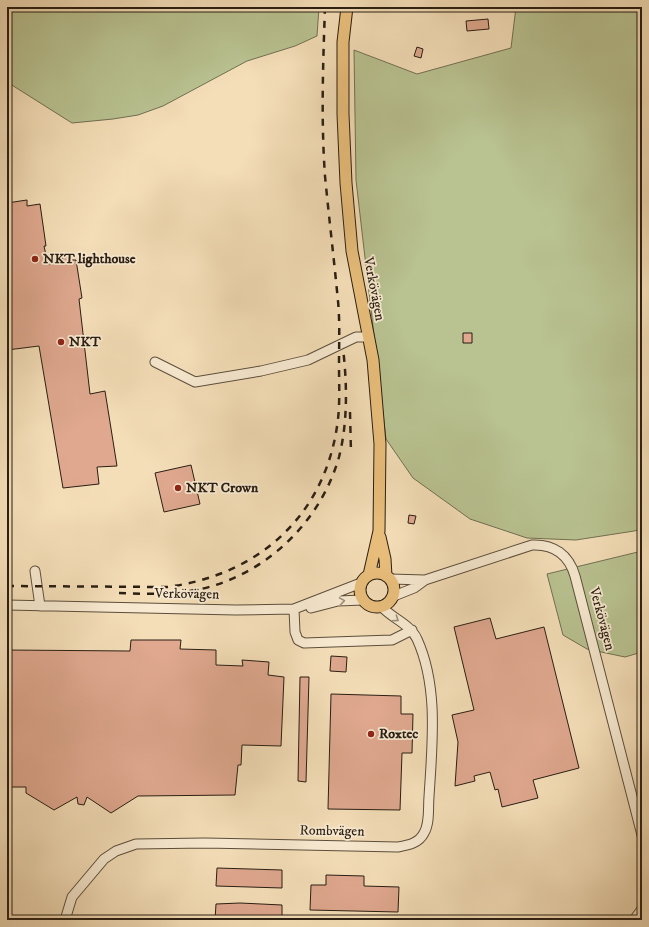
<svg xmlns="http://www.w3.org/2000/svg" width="649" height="927" viewBox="0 0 649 927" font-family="'IM FELL DW Pica',serif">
  <rect width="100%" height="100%" fill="#f4deb8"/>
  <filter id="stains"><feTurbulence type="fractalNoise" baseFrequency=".005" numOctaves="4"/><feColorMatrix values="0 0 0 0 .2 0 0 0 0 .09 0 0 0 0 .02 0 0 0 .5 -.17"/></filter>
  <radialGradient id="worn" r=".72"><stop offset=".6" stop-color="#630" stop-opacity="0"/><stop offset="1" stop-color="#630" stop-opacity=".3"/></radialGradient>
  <!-- green -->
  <path fill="#b9c291" stroke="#717052" d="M7,7H319L317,36L295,46L247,61L163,106L138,115L113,119L72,123L7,82Z
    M516,7H642V529L634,531L576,540L527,538L470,519L413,478L386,439L356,180L354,50L417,74L511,48Z
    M642,551V652L625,657L587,649L563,635L547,574Z"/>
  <!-- building -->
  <path fill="#dfa88f" stroke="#291e13" d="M488,19L489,29L467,31L466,21Z
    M417,47L423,49L421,58L414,56Z
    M27,200V206L40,204L46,246H44L48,264L63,262L62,256L68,255L70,260H76L82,298L79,299L90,394L105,391L117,466L97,467L99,484L63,488L39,346L7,350V203Z
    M463,333H472V343H463Z
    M191,465L200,504L164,512L155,473Z
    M409,515L416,516L414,524L408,523Z
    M490,618L496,639L544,627L579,768L533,780L538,798L502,807L498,789L495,790L490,772L474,776L475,781L455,786L458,742L452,715L474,710L454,627Z
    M131,640H181L180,649L216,650V665L243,666L242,660L269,662L268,675L284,677L281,746L242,745L241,765H238L235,795L138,796L111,813L87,797L84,805L78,804L77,797L54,810L26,793V787H7V650L130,651Z
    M331,656L347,657L346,672L330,671Z
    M300,677H309L306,782L298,781Z
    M331,694L401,696V714H413L412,753H402L400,810L328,809Z
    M217,868L282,870V888L216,886Z
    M326,875L364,876V886L399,887L398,912L310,910L311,885H326Z
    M240,903L282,905V920H215L216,904Z"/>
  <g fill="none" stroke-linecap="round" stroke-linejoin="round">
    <defs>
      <path id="minor" d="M155,362L195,382L261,371L308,360L356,337H368
        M35,571L40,606
        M390,579L425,580
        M394,596L414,588L425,580L532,545C554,544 569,555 575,576L642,835
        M7,605L236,610L294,609L361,583
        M311,608L338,601L363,600
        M294,609L295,632L298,640L304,643L392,640L412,630
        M65,920L72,897L104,859L116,851L136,844L205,843L398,847C409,845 419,843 424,833C430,823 428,808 429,797C432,746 439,687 417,639C410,624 393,619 382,607
        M634,920L642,909"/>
      <path id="major" d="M347,7L343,42V114L346,183L352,251L373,360L380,444L379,531L369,575
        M380,537L385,559L386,576
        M360 590a17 17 0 1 1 34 0a17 17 0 1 1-34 0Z"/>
    </defs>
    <!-- minor casing -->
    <use href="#minor" stroke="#5c4e3c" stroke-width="11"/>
    <!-- major casing -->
    <use href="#major" stroke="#291e13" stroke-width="13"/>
    <!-- minor -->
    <use href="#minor" stroke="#f8ead1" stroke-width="9"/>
    <!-- major -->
    <use href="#major" stroke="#eabf7c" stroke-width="11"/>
    <!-- rail -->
    <path stroke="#291e13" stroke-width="2.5" stroke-dasharray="7 7" stroke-linecap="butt" d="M350,412L351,453
      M7,586L167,587C260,575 327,514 338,419C340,401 339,383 339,365C339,344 340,322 338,301C334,259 329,218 325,176C321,120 323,64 325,7
      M119,593C146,594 174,595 201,589C267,574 321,521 339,457C348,422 347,383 343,348"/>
  </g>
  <!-- one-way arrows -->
  <defs><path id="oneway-chevron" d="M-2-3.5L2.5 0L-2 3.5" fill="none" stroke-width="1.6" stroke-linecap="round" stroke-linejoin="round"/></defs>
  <g stroke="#9b8e7c">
    <use href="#oneway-chevron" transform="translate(342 601) rotate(-9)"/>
    <use href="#oneway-chevron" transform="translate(396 619) rotate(34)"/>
  </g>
  <!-- markers -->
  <g fill="#8f2418" stroke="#f8ead1" stroke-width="1.5">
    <circle cx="35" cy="259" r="4"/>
    <circle cx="61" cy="342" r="4"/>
    <circle cx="178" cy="488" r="4"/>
    <circle cx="371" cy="734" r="4"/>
  </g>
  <g text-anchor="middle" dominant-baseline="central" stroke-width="3.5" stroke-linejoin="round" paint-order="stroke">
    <!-- poi labels -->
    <g font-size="14" font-weight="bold" fill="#291e13" stroke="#f8ead1" text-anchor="start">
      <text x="43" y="259">NKT lighthouse</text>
      <text x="69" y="342">NKT</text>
      <text x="186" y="488">NKT Crown</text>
      <text x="379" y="734">Roxtec</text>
    </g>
    <!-- street labels -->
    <g font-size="14" fill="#291e13" stroke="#f8ead1">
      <text transform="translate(374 289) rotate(79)">Verkövägen</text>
      <text transform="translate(187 594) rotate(1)">Verkövägen</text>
      <text transform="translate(602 619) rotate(75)">Verkövägen</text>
      <text transform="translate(332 831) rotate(1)">Rombvägen</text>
    </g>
  </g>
  <!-- margin -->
  <rect width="649" height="927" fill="none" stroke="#f4deb8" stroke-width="24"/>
  <rect x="8" y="8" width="633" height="911" fill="none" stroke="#291e13" stroke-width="2"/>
  <rect x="12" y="12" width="625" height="903" fill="none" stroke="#291e13"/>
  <rect width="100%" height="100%" filter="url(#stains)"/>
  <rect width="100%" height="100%" fill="url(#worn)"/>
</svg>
